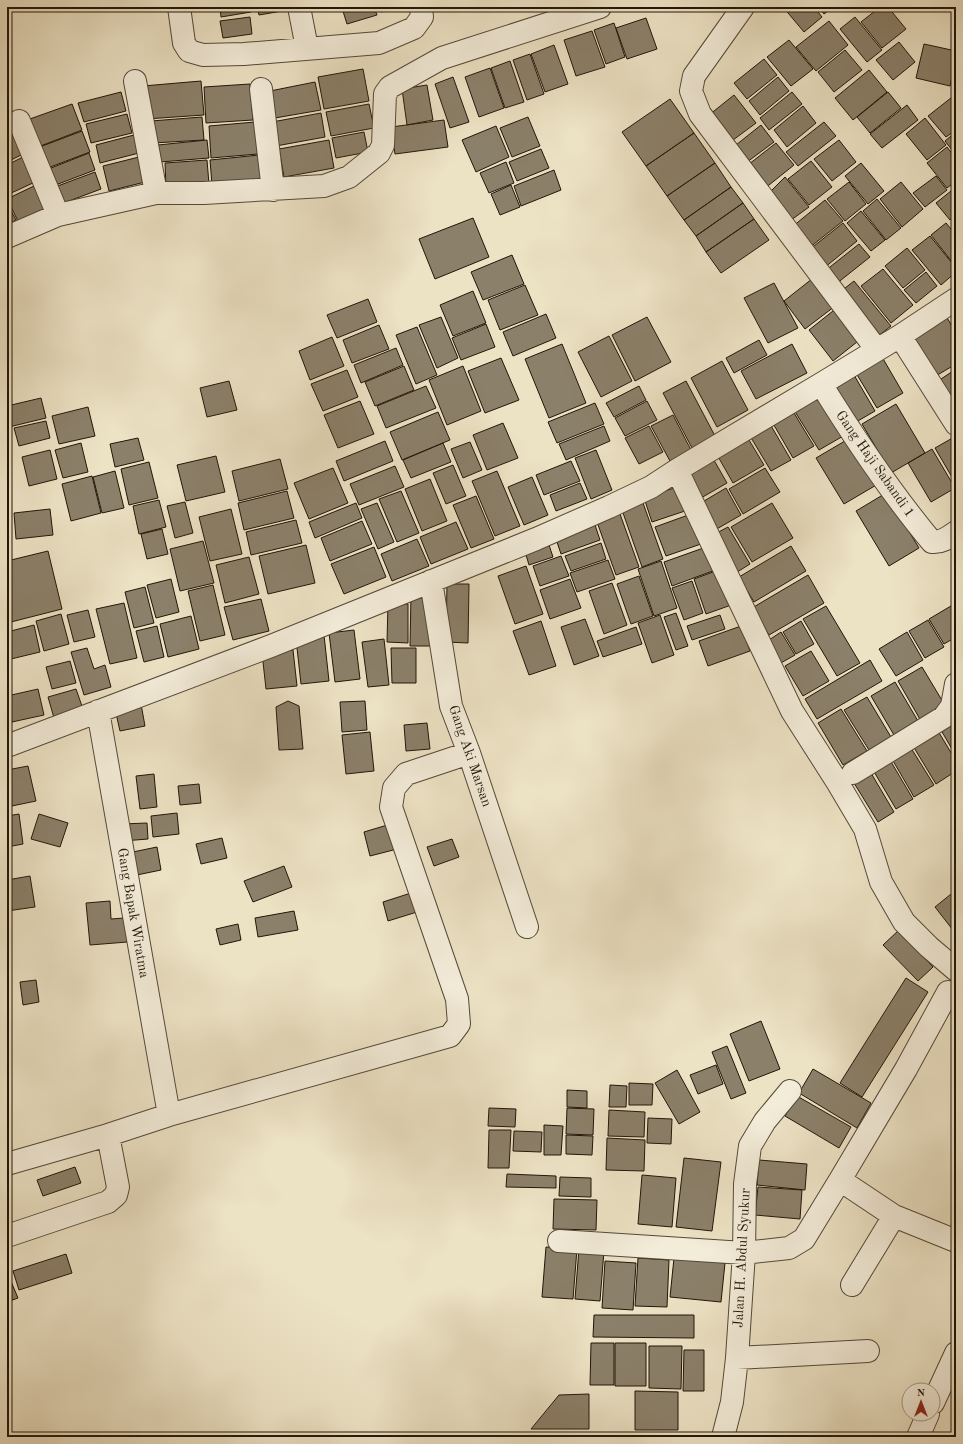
<svg xmlns="http://www.w3.org/2000/svg" width="963" height="1444" viewBox="0 0 963 1444" font-family="'Old Standard TT',serif">
  <rect width="100%" height="100%" fill="#ece2c4"/>
  <filter id="stains"><feTurbulence type="fractalNoise" baseFrequency=".005" numOctaves="4"/><feColorMatrix values="0 0 0 0 .2 0 0 0 0 .09 0 0 0 0 .02 0 0 0 .5 -.17"/></filter>
  <radialGradient id="worn" r=".72"><stop offset=".6" stop-color="#630" stop-opacity="0"/><stop offset="1" stop-color="#630" stop-opacity=".3"/></radialGradient>
  <!-- building -->
  <path fill="#8b806a" stroke="#221609" d="M220,7H250L251,12L221,17Z
    M257,7H288V10L259,15Z
    M345,7H374L377,15L347,24L342,8Z
    M380,7H396L381,12Z
    M783,7H814L822,17L804,32Z
    M819,7H833L824,14Z
    M880,7H888L906,29L882,48L861,22Z
    M250,17L252,34L223,38L220,21Z
    M855,17L882,50L867,62L840,29Z
    M646,18L657,49L627,59L616,28Z
    M829,21L848,45L816,71L796,47Z
    M614,23L625,57L606,64L594,30Z
    M592,31L605,67L576,76L564,40Z
    M789,40L813,69L791,86L767,57Z
    M899,42L915,62L893,80L876,60Z
    M924,44L956,51V58L950,86L916,78Z
    M554,45L568,84L545,92L531,54Z
    M845,50L862,70L834,92L818,72Z
    M530,54L544,94L527,100L513,60Z
    M764,59L777,75L747,99L734,83Z
    M510,61L524,102L505,108L491,68Z
    M490,68L504,108L479,117L465,77Z
    M363,69L369,101L324,109L318,77Z
    M869,70L887,92L853,120L835,98Z
    M453,77L469,122L450,128L435,84Z
    M778,77L789,91L760,115L749,101Z
    M201,81L204,115L146,119L143,86Z
    M315,82L321,110L275,118L270,91Z
    M250,84L253,120L206,123L204,87Z
    M427,85L433,120L407,125L402,89Z
    M121,92L126,111L84,122L78,103Z
    M792,92L802,104L769,130L760,118Z
    M888,92L901,108L870,133L857,117Z
    M956,94V130L946,137L928,116Z
    M734,95L756,123L729,143L709,115Z
    M670,99L694,133L646,166L622,132Z
    M72,104L82,130L38,147L27,120Z
    M369,104L374,128L331,136L326,112Z
    M907,105L918,120L882,148L870,134Z
    M803,106L816,123L787,147L774,130Z
    M321,113L325,137L276,146L272,122Z
    M127,114L132,133L91,143L86,124Z
    M202,117L204,140L153,143L151,121Z
    M528,117L540,146L512,157L500,128Z
    M925,118L946,145L927,160L906,134Z
    M444,120L448,147L395,154L391,127Z
    M255,122L258,154L211,158L209,126Z
    M824,122L836,136L798,166L786,152Z
    M7,125H8L23,154L7,162Z
    M761,125L774,142L743,165L731,149Z
    M496,126L509,157L476,172L462,140Z
    M82,131L90,152L45,169L37,148Z
    M364,132L368,152L336,158L332,138Z
    M956,132V155L945,141Z
    M694,133L715,163L667,196L646,166Z
    M134,135L139,153L100,163L96,145Z
    M207,140L209,158L160,162L158,145Z
    M329,140L334,168L284,177L279,149Z
    M839,140L856,162L832,181L814,159Z
    M776,143L794,165L764,189L744,168Z
    M947,147L956,159V181L947,188L927,163Z
    M541,149L549,168L517,181L509,162Z
    M89,153L95,170L53,186L46,170Z
    M259,155L261,181L212,185L210,160Z
    M23,157L35,182L7,195V165Z
    M139,157L145,182L109,191L103,166Z
    M207,160L209,184L166,187L165,163Z
    M811,161L832,187L809,205L788,179Z
    M506,162L514,183L489,193L480,173Z
    M715,163L731,187L684,220L667,196Z
    M861,163L884,191L868,204L845,176Z
    M554,170L561,190L521,206L514,186Z
    M95,172L101,189L61,204L55,187Z
    M936,176L947,190L925,207L913,193Z
    M785,177L809,207L787,223L767,195Z
    M849,182L866,204L845,221L827,199Z
    M901,182L923,209L902,227L880,199Z
    M36,185L48,208L19,223L7,199Z
    M511,185L520,207L500,215L491,194Z
    M731,187L743,203L696,236L684,220Z
    M956,187V215L950,220L936,203Z
    M877,199L901,228L886,240L863,211Z
    M825,200L843,221L809,248L792,227Z
    M7,203L16,220L7,225Z
    M743,203L754,219L706,252L696,236Z
    M861,211L885,240L871,251L847,223Z
    M473,218L489,257L435,279L419,239Z
    M956,218V229L951,223Z
    M754,219L769,240L721,273L706,252Z
    M843,223L857,241L824,268L809,250Z
    M946,223L956,235V267L931,235Z
    M930,236L956,268V272L941,285L912,250Z
    M859,244L870,257L836,284L825,271Z
    M907,248L925,270L903,288L885,266Z
    M512,255L524,284L483,300L471,272Z
    M883,269L913,305L891,323L861,286Z
    M926,272L937,286L916,303L904,290Z
    M817,275L839,303L805,329L784,301Z
    M854,281L891,326L877,337L840,292Z
    M774,283L798,328L768,343L744,298Z
    M525,285L538,315L500,330L488,300Z
    M473,291L486,323L453,336L440,305Z
    M368,299L377,322L337,338L327,315Z
    M956,305V325L947,310Z
    M838,307L862,338L833,361L809,330Z
    M546,314L556,338L513,356L503,332Z
    M946,316L956,333V364L929,380L905,340Z
    M441,317L458,358L437,368L419,325Z
    M647,317L671,362L635,381L612,335Z
    M486,324L495,347L461,360L452,338Z
    M379,325L389,349L352,363L343,340Z
    M417,327L437,375L416,384L396,335Z
    M609,336L632,381L601,397L578,352Z
    M332,337L344,366L310,380L299,351Z
    M759,340L767,355L734,373L726,358Z
    M562,344L586,403L549,418L525,359Z
    M792,344L807,373L756,399L741,371Z
    M396,348L403,365L361,383L354,365Z
    M882,357L903,393L877,408L856,373Z
    M501,358L519,400L485,413L468,371Z
    M722,361L748,410L717,427L691,378Z
    M404,366L414,390L375,406L365,382Z
    M463,366L481,411L447,425L429,380Z
    M956,369V396L951,400L938,381Z
    M347,370L358,397L323,411L311,384Z
    M854,375L875,411L851,425L830,389Z
    M229,381L237,410L207,417L200,388Z
    M686,381L715,436L692,448L663,393Z
    M426,386L436,408L386,428L377,406Z
    M639,386L646,400L614,417L606,403Z
    M819,391L845,435L819,450L792,407Z
    M41,398L46,418L9,427L7,421V406Z
    M360,401L374,434L338,448L324,415Z
    M647,401L657,420L625,436L615,418Z
    M595,403L604,424L557,443L548,422Z
    M896,404L925,453L891,473L862,424Z
    M88,407L95,436L59,444L52,416Z
    M791,408L814,446L793,458L771,420Z
    M438,412L450,440L402,460L390,432Z
    M673,415L691,450L670,461L651,426Z
    M46,421L50,438L19,446L14,428Z
    M503,423L518,458L487,470L473,435Z
    M770,424L791,460L771,471L750,436Z
    M604,426L610,441L566,460L559,444Z
    M649,426L663,452L639,464L625,438Z
    M746,435L764,465L733,483L716,453Z
    M956,436V484L935,448Z
    M138,438L144,460L115,467L110,444Z
    M850,438L878,484L844,504L816,458Z
    M385,441L393,461L344,481L336,461Z
    M470,442L482,470L463,478L451,449Z
    M81,443L88,472L63,478L55,450Z
    M443,443L451,462L411,478L403,460Z
    M932,449L955,488L931,502L908,463Z
    M50,450L57,479L29,486L22,457Z
    M596,450L612,490L591,499L575,458Z
    M711,455L727,483L701,498L684,471Z
    M216,456L225,492L186,501L177,465Z
    M280,459L288,489L239,501L232,471Z
    M571,461L580,481L544,495L536,475Z
    M149,462L158,498L129,505L121,469Z
    M453,465L466,496L446,504L433,473Z
    M395,466L404,487L359,505L350,484Z
    M333,468L348,503L309,519L294,483Z
    M765,468L780,492L743,514L729,489Z
    M115,471L124,508L102,513L93,477Z
    M497,471L520,526L495,536L472,481Z
    M92,476L101,513L71,521L62,484Z
    M532,477L548,515L524,525L508,487Z
    M430,479L447,521L422,531L405,489Z
    M7,483L11,501L7,503Z
    M580,483L587,499L556,511L550,495Z
    M680,486L688,510L652,522L644,498Z
    M726,488L741,515L715,530L699,504Z
    M287,491L294,518L244,530L238,503Z
    M401,491L419,533L397,542L379,499Z
    M886,493L919,548L889,566L856,511Z
    M476,496L494,539L471,548L453,505Z
    M159,500L166,527L139,534L133,506Z
    M185,502L193,533L175,538L167,506Z
    M356,503L362,518L315,538L309,522Z
    M377,503L394,542L378,549L361,509Z
    M643,503L663,559L642,567L622,510Z
    M772,503L793,538L752,562L731,527Z
    M50,509L53,535L16,539L14,513Z
    M231,509L242,554L210,561L199,517Z
    M620,514L639,567L616,575L597,522Z
    M691,514L701,544L666,556L655,527Z
    M296,520L302,543L251,555L246,532Z
    M362,521L372,544L330,561L321,538Z
    M456,522L468,549L431,564L420,537Z
    M594,522L600,540L561,554L555,536Z
    M728,527L750,564L734,574L711,536Z
    M162,529L168,554L147,559L141,534Z
    M417,539L429,566L392,581L381,554Z
    M547,539L553,557L529,565L524,548Z
    M203,541L214,583L180,591L170,549Z
    M601,543L606,559L571,571L565,556Z
    M306,545L315,583L268,594L259,556Z
    M709,546L718,569L672,586L664,562Z
    M791,546L806,571L754,602L739,577Z
    M374,547L386,577L344,594L331,564Z
    M48,551L62,609L7,623V561Z
    M561,556L569,576L540,586L533,566Z
    M249,557L259,594L225,603L216,565Z
    M608,560L615,579L577,592L570,573Z
    M661,561L677,608L654,616L638,569Z
    M526,566L543,614L515,624L498,576Z
    M721,569L734,604L706,614L694,579Z
    M808,575L824,603L769,635L752,608Z
    M639,576L653,616L631,624L617,584Z
    M171,579L179,612L156,618L147,585Z
    M570,579L581,608L550,619L540,590Z
    M692,581L703,613L684,620L672,588Z
    M612,583L627,625L604,634L589,591Z
    M447,584H469L468,643L446,642Z
    M213,585L225,635L200,641L188,591Z
    M145,587L154,623L134,628L125,592Z
    M411,595L431,596V646H410Z
    M261,599L269,631L233,640L224,607Z
    M124,603L137,658L110,664L96,609Z
    M388,603L408,604V643L387,642Z
    M956,603V637L944,644L929,619Z
    M826,606L860,663L837,676L803,619Z
    M88,610L95,637L74,642L67,615Z
    M676,613L688,646L676,650L664,617Z
    M61,614L69,644L44,651L36,621Z
    M660,615L674,655L652,663L638,623Z
    M720,615L725,629L692,640L687,626Z
    M191,616L199,649L168,657L160,624Z
    M585,619L599,656L574,665L561,627Z
    M928,620L944,647L925,658L909,631Z
    M541,621L556,666L529,675L513,631Z
    M801,621L814,644L796,654L783,632Z
    M34,625L40,652L11,659L7,641V632Z
    M157,626L164,657L144,662L136,631Z
    M741,626L750,651L708,666L699,641Z
    M636,627L642,644L603,657L597,641Z
    M354,630L360,679L335,682L329,633Z
    M781,632L795,655L779,664L766,642Z
    M907,632L923,660L896,676L879,649Z
    M324,635L329,681L301,684L296,639Z
    M384,639L389,685L368,687L362,642Z
    M87,648L94,669L105,665L111,687L84,695L71,652Z
    M391,648H416V683H392Z
    M293,650L297,686L266,689L262,653Z
    M811,651L829,681L803,696L785,666Z
    M870,660L882,681L817,719L805,699Z
    M70,661L76,683L52,689L46,667Z
    M922,667L946,707L921,721L898,681Z
    M895,682L918,721L894,735L871,696Z
    M38,689L44,715L12,722L7,696Z
    M76,689L83,709L54,718L48,697Z
    M867,697L891,737L869,750L844,710Z
    M288,701L299,706L303,749L279,750L276,707Z
    M365,701L367,730L342,732L340,702Z
    M141,704L145,726L120,731L115,709Z
    M841,709L867,751L843,765L818,723Z
    M956,721V756L941,730Z
    M427,723L430,749L406,751L404,725Z
    M938,731L956,761V771L936,784L913,746Z
    M370,732L374,771L346,774L342,735Z
    M911,748L934,785L914,797L892,759Z
    M890,760L913,799L896,809L873,770Z
    M28,766L36,801L7,807V770Z
    M871,773L894,812L878,822L854,783Z
    M154,774L157,807L140,809L136,776Z
    M199,784L201,803L180,805L178,786Z
    M177,813L179,834L153,837L151,816Z
    M19,814L23,844L7,847V816Z
    M39,814L68,823L60,847L31,839Z
    M147,823L148,839L123,841L122,824Z
    M394,823L401,848L370,856L364,832Z
    M222,838L227,858L201,864L196,844Z
    M452,839L459,857L434,866L427,847Z
    M157,847L161,870L132,876L128,853Z
    M284,866L292,887L253,902L244,881Z
    M30,876L35,907L7,911V880Z
    M956,890V934L935,907Z
    M411,893L417,912L388,921L383,902Z
    M110,901L111,919L138,917L140,941L90,945L86,903Z
    M294,911L298,930L258,937L255,918Z
    M238,924L241,940L220,945L216,929Z
    M899,930L933,967L918,981L883,945Z
    M7,973L11,996L7,997Z
    M906,978L928,992L862,1097L840,1083Z
    M36,980L39,1002L23,1005L20,982Z
    M761,1021L780,1069L749,1081L730,1034Z
    M727,1046L746,1093L731,1099L712,1052Z
    M716,1065L723,1084L698,1094L690,1075Z
    M813,1069L871,1103L857,1128L799,1093Z
    M677,1070L700,1112L679,1124L655,1083Z
    M629,1083L653,1084L652,1105H629Z
    M610,1085L627,1086L626,1107H609Z
    M567,1090L587,1091V1108L567,1107Z
    M797,1096L851,1127L839,1148L785,1116Z
    M489,1108L516,1109L515,1127L488,1126Z
    M567,1108L594,1109L593,1135L566,1134Z
    M609,1110L645,1112L644,1137L608,1136Z
    M648,1118L672,1119L671,1144L647,1143Z
    M544,1125L563,1126L561,1155H544Z
    M489,1130H511L509,1168H488Z
    M514,1131L542,1132L541,1152L513,1151Z
    M566,1135L593,1136L592,1155L566,1154Z
    M607,1138L645,1140L644,1171L606,1170Z
    M684,1158L721,1162L712,1231L676,1227Z
    M759,1160L807,1164L805,1190L757,1185Z
    M75,1167L81,1183L43,1196L37,1180Z
    M507,1174L556,1176V1188L506,1187Z
    M642,1175L676,1178L672,1227L638,1224Z
    M560,1177L591,1178V1197L559,1196Z
    M758,1187L802,1190L800,1219L755,1215Z
    M554,1199L597,1200L596,1230L553,1229Z
    M546,1247L577,1249L573,1299L542,1297Z
    M579,1249L604,1251L600,1301L575,1299Z
    M66,1254L72,1273L19,1290L13,1271Z
    M638,1258L669,1260L667,1307L635,1306Z
    M674,1258L725,1263L721,1302L670,1297Z
    M605,1261L636,1263L633,1310L602,1308Z
    M7,1272L18,1298L7,1302Z
    M594,1315H694V1338L593,1337Z
    M591,1343H614V1385H590Z
    M615,1343H646V1386H615Z
    M649,1346H682L681,1389L649,1388Z
    M684,1350H704V1391H683Z
    M635,1391L678,1392V1430H635Z
    M589,1394V1429H531L559,1395Z
    M640,1434H674L673,1437H640Z
    M596,1436H633V1437H596Z"/>
  <g fill="none" stroke-linecap="round" stroke-linejoin="round">
    <defs>
      <path id="minor" d="M179,7L184,43L189,51L203,55L244,54L379,43L414,28L422,17L421,7
        M299,7L307,48
        M743,7L694,76L691,91L700,114L877,350
        M135,81L156,193
        M261,89L273,190
        M19,121L58,215
        M7,237L58,215L156,193H204L324,186L349,177L379,153L383,145L385,94L390,87L442,58L600,7
        M900,336L956,424
        M821,384C855,439 891,493 932,542C942,543 949,537 956,532
        M677,470L792,711L836,780L865,829L881,882L904,922L929,947L956,970
        M431,581L451,706L469,753L527,927
        M98,711L169,1115
        M7,746L271,646L536,539L609,507L651,487L677,470L821,384L900,336L956,299
        M853,773L944,717L952,706L956,684
        M7,1164L108,1135L169,1115L450,1036L459,1024L457,999L391,807L394,788L406,774L469,753
        M840,1180L894,1216L956,1241
        M7,1236L108,1202L116,1195L118,1187L108,1135
        M559,1241L744,1253L789,1248L804,1239L840,1180L906,1069L948,992
        M852,1285L894,1216
        M737,1358L868,1351
        M933,1403L956,1353
        M723,1437L732,1402L737,1358L744,1253L745,1184L750,1146L765,1121L790,1091
        M918,1437L928,1414"/>
    </defs>
    <!-- minor casing -->
    <use href="#minor" stroke="#544938" stroke-width="24"/>
    <!-- minor -->
    <use href="#minor" stroke="#f3ecd9" stroke-width="22"/>
  </g>
  <g text-anchor="middle" dominant-baseline="central" stroke-width="4" stroke-linejoin="round" paint-order="stroke">
    <!-- street labels -->
    <g font-size="14" fill="#221609" stroke="#f3ecd9">
      <text transform="translate(875 464) rotate(55)">Gang Haji Sabandi 1</text>
      <text transform="translate(470 756) rotate(71)">Gang Aki Marsan</text>
      <text transform="translate(133 913) rotate(80)">Gang Bapak Wiratma</text>
      <text transform="translate(742 1258) rotate(-87)">Jalan H. Abdul Syukur</text>
    </g>
  </g>
  <!-- margin -->
  <rect width="963" height="1444" fill="none" stroke="#ece2c4" stroke-width="24"/>
  <rect x="8" y="8" width="947" height="1428" fill="none" stroke="#221609" stroke-width="2"/>
  <rect x="12" y="12" width="939" height="1420" fill="none" stroke="#221609"/>
  <!-- north arrow -->
  <g transform="translate(921 1402)"><circle r="19" fill="#f3ecd9" stroke="#9f9686"/>
  <path d="M0-3L7 15L0 10L-7 15Z" fill="#8f2418"/>
  <text y="-6" font-size="11" font-weight="bold" text-anchor="middle" fill="#221609">N</text>
  </g>
  <rect width="100%" height="100%" filter="url(#stains)"/>
  <rect width="100%" height="100%" fill="url(#worn)"/>
</svg>
